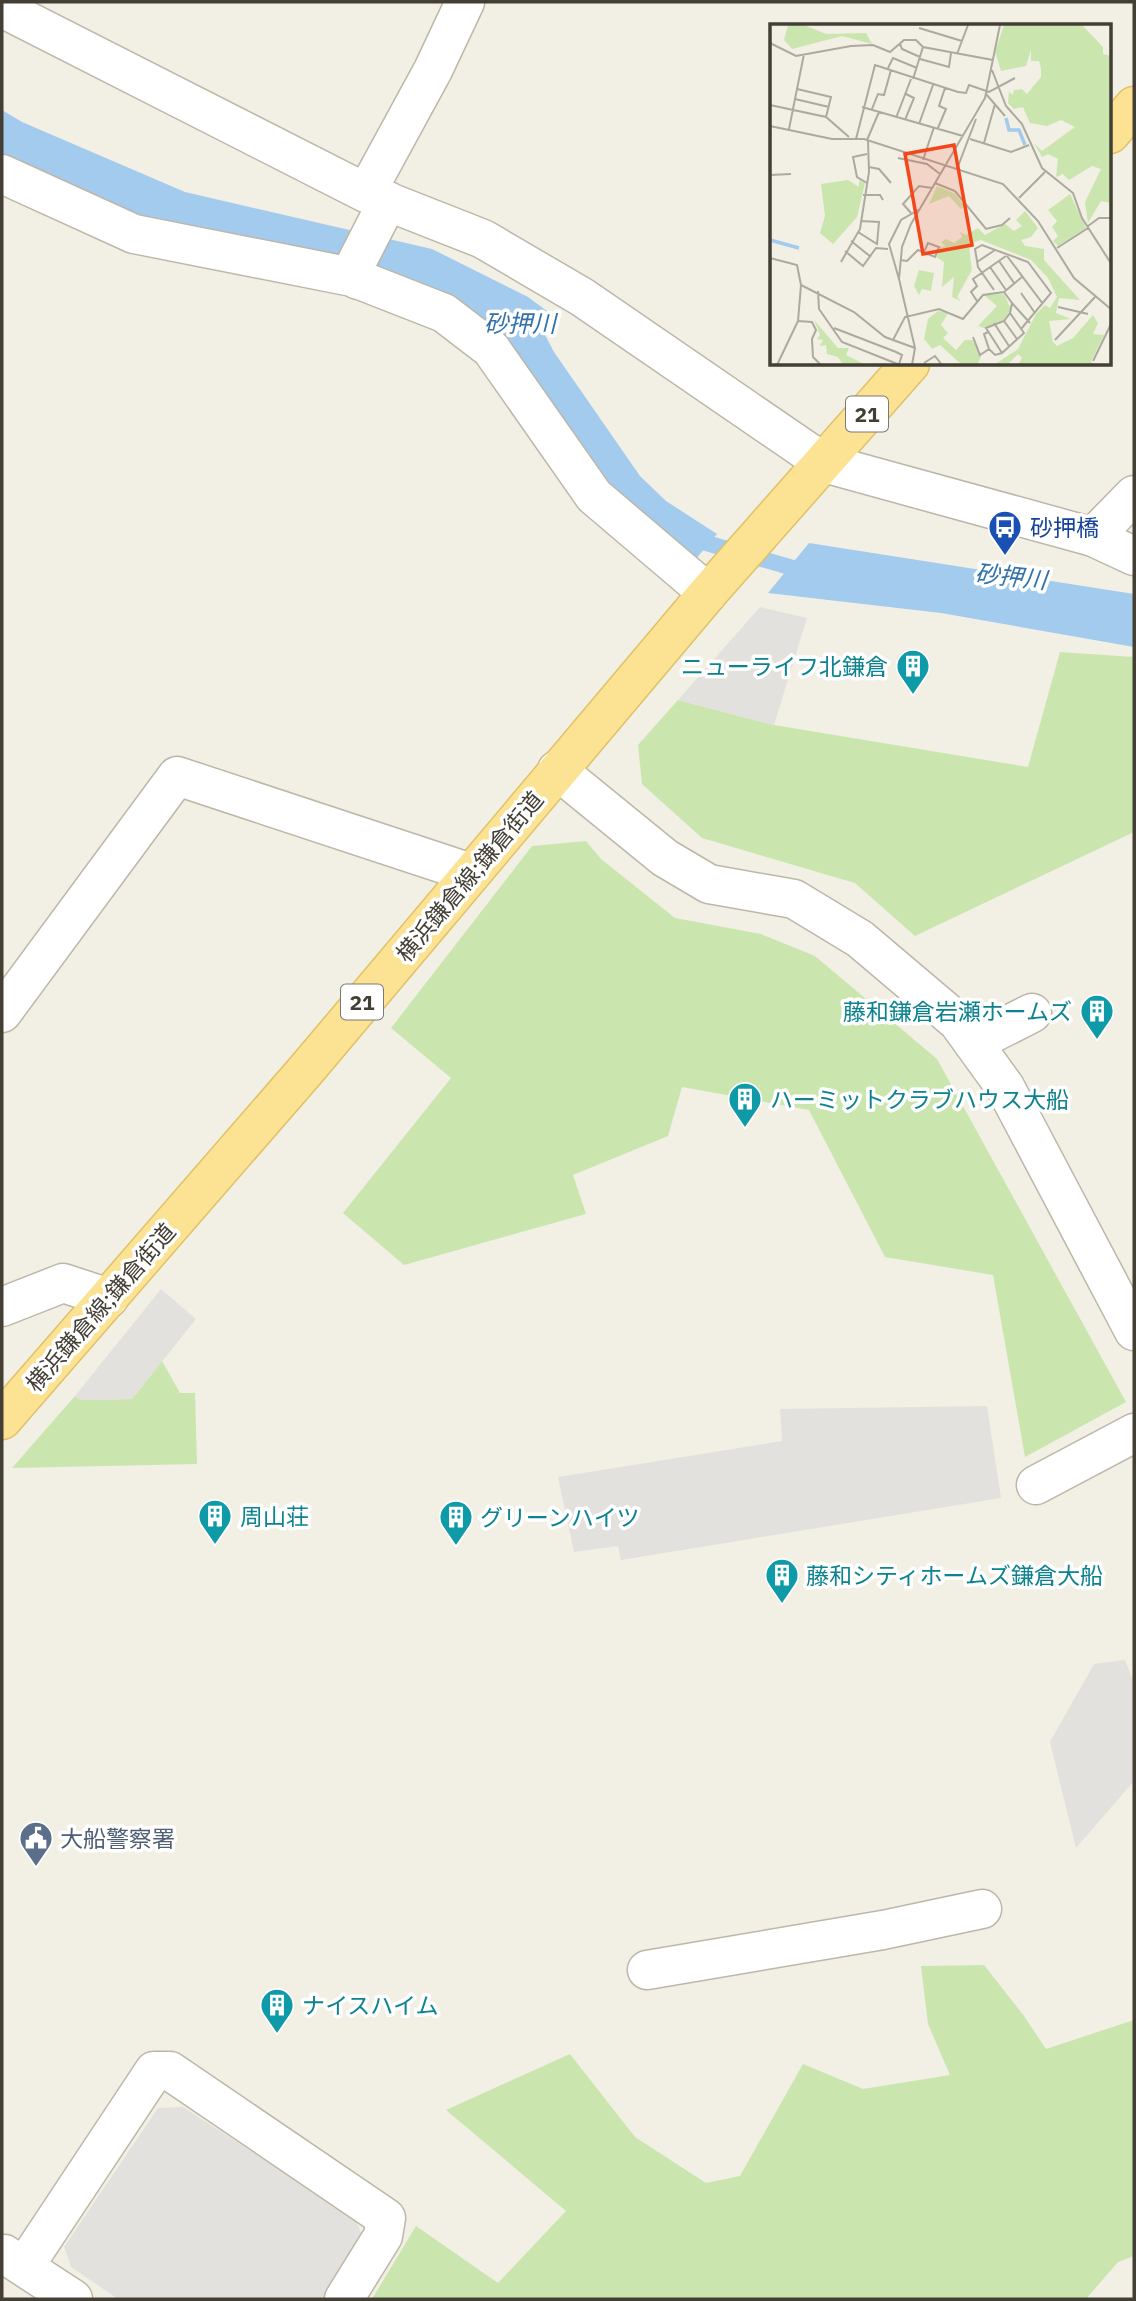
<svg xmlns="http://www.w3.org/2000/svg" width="1136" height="2301" viewBox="0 0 1136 2301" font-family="'IBM Plex Sans','Noto Sans JP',sans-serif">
  <rect width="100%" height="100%" fill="#f2efe5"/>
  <!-- green -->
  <path fill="#cae6ae" d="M1060,652L1134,657V832L915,936L855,883L702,838L642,784L638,745L678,700L774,725L1028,767Z
    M586,841L601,859L675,918L761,934L815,956L937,1059L1126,1402L1025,1457L993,1275L885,1257L809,1110L682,1087L668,1136L573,1175L586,1214L404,1265L343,1213L451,1078L391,1028L532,846Z
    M162,1361L180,1393H195L197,1464L12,1468L75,1396L81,1400L132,1399Z
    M984,1965L1024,2016L1046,2049L1134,2020V2256L1118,2262L1086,2299H372L416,2226L498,2283L566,2211L446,2110L570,2054L635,2137L706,2183L740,2176L803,2064L863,2089L950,2075L928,2024L921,1966Z"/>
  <!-- parking -->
  <path fill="#e3e1dd" d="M760,607L807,618L774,725L678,700Z
    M161,1289L196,1319L132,1399L81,1400L75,1396Z
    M987,1406L1001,1498L621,1560L618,1546L574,1552L558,1477L782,1441L780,1409Z
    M1125,1660L1134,1683V1781L1076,1848L1050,1742L1094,1664Z
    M183,2107L356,2219L362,2237L325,2299H118L71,2267L64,2247L158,2108Z"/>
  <!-- water -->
  <path fill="#a2cbee" d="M2,110L22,122L185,192L432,249L528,297L547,311L545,335L554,352L640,476L666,501L717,534L695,560L623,501L505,343L171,229L2,158Z
    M809,543L1134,594V647L941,613L768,593Z"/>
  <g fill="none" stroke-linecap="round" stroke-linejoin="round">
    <!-- stream -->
    <path stroke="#a2cbee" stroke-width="16" d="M689,535L696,540L807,572"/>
    <defs>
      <path id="minor" d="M2,8L366,193L483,239L582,297L824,463
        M2,174L134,234L352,277L444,313L491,349L594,496L708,593
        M366,193L433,70L465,2
        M358,280L352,277V271L388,201
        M1093,537L1134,495
        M557,770L665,858L709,884L794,899L860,939L958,1022L1005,1087L1134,1331
        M2,1013L177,776L471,873
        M973,1043L1032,1013
        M2,1307L63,1283L109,1298
        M1036,1485L1134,1433
        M647,1970L883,1930L982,1909
        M4,2254L73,2299
        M24,2267L154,2071H170L386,2218L383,2236L344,2299"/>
      <path id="tertiary" d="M824,463L1093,537L1134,556"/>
      <path id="primary" d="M1110,134L1134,106
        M2,1420L306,1070L708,593L910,364"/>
    </defs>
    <!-- minor casing -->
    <use href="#minor" stroke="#bdb7a8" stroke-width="41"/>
    <!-- tertiary casing -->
    <use href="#tertiary" stroke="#bdb7a8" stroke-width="41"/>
    <!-- primary casing -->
    <use href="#primary" stroke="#e0c165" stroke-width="41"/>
    <!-- minor -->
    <use href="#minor" stroke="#fff" stroke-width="38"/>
    <!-- tertiary -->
    <use href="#tertiary" stroke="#fff" stroke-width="38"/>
    <!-- primary -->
    <use href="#primary" stroke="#fce394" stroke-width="38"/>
  </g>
  <!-- icons -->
  <defs>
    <symbol id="bus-pin" viewBox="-11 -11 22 30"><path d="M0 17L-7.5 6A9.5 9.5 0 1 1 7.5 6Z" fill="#1a4fb4" stroke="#fff"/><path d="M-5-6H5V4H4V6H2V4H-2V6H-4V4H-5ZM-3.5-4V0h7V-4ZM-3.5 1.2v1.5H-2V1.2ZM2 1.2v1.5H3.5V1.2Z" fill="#fff"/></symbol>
    <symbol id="building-pin" viewBox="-11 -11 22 30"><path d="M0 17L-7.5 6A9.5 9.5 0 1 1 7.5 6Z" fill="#0f9aa8" stroke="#fff"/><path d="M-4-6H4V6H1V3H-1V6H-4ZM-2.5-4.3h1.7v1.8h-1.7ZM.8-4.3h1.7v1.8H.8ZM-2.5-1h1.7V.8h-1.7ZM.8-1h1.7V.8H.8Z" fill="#fff"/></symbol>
    <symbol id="civic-pin" viewBox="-11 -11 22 30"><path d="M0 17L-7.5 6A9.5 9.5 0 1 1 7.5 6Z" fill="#5c6f8a" stroke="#fff"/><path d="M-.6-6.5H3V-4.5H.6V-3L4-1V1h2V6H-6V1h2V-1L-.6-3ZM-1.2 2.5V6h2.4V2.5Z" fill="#fff"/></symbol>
  </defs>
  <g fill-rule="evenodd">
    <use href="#bus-pin" x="986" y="508" width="38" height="52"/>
    <use href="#building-pin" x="894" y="647" width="38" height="52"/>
    <use href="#building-pin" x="1078" y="992" width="38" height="52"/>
    <use href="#building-pin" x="726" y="1080" width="38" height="52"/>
    <use href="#building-pin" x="196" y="1497" width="38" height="52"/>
    <use href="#building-pin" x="437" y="1498" width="38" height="52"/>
    <use href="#building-pin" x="763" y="1556" width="38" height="52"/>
    <use href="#civic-pin" x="17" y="1819" width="38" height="52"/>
    <use href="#building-pin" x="258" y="1986" width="38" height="52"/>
  </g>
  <g text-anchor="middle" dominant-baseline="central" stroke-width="7" stroke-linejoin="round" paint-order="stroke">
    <!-- shield labels -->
    <g fill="#fff" stroke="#7c7972" stroke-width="2">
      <rect x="846" y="396.5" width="42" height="35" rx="5"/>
      <rect x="341" y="984.5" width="42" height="35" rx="5"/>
    </g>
    <g font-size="21" font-weight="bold" fill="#443f35">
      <text x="867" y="414">21</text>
      <text x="362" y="1002">21</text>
    </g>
    <!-- transit labels -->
    <g font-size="23" fill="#164399" stroke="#fff" text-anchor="start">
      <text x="1030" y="527">砂押橋</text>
    </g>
    <!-- culture labels -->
    <g font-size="23" fill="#0d838f" stroke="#fff" text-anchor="start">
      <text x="888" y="666" text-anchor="end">ニューライフ北鎌倉</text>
      <text x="1072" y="1011" text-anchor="end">藤和鎌倉岩瀬ホームズ</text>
      <text x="770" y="1099">ハーミットクラブハウス大船</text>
      <text x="240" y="1516">周山荘</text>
      <text x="480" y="1517">グリーンハイツ</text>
      <text x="806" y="1575">藤和シティホームズ鎌倉大船</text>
      <text x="302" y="2005">ナイスハイム</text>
    </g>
    <!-- street labels -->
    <g font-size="23" fill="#443f35" stroke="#fff">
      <text transform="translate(469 876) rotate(-50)">横浜鎌倉線;鎌倉街道</text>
      <text transform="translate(100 1307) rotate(-49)">横浜鎌倉線;鎌倉街道</text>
    </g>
    <!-- service labels -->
    <g font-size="23" fill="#4e5e75" stroke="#fff" text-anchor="start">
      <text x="60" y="1838">大船警察署</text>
    </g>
    <!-- water labels -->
    <g font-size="24" font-style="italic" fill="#3172ad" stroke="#fff">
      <text x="520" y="323">砂押川</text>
      <text transform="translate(1011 576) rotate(6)">砂押川</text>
    </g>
  </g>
  <!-- overview -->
  <g transform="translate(770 24)">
    <rect width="341" height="341" fill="#f2efe5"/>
    <path d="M18,1H34L56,10L96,9L102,20L72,12L22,25L14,16ZM234,1H312L333,23V30L341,32V179L331,177L318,199L315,178L331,145L322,142L299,156L293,150L286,153L288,135L278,130L272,133L264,119L272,127L305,103L291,96L277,102L260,99L253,83L244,85L238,79L239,68L243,71L244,66L252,65L257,70L271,53V45L269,37H261V26L256,42L231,47L225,28ZM78,156L89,163V156L95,159L87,193L63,220L50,209L55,192L51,160ZM167,162L184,169L195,182L191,185L179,172L159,180ZM300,170L316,204L288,222L283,217L288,212L282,203L287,197L278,186ZM255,187L268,204L261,213L251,216L255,222L274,225V236L310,276L289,274L286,289L301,295L279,297L283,318L287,322L303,314L323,291L328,299L323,310L334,311L321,337L323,341H248L252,334L248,330L237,341H224L248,325L266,290L275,281L280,284L287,273L278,254L261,236L211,216L204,218L199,223L202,246L187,273L191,277L182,273L184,253L172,263L174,238L166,233L170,223L176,222L171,218L176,215L184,219L192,213L190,208L196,211L208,204L215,211L235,200L244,207L252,202L246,196ZM149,246L164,249L161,267L152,265L149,271L144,262ZM234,270L241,285L233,297L214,304L208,302L227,282L214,271ZM168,287L178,289L171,301L178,309L173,314L186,326L195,316H203L211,333L207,341H192L170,321L162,325L154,315L158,295ZM44,296L68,324H79L76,331L96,341H73L68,333L57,330L56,321L50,322L53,316L47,315L50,311Z" fill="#cae6ae"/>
    <path fill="none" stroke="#a2cbee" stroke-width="3.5" d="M236,94L239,106H249L255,121M0,216L29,224"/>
    <path fill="none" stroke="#aca99f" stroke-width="2" d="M149,4L192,17M0,19L26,32L81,22L103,21L120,28L134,16H146L153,23L223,36M130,20L132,25L150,33M187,30L198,1M150,35L179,43L181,29M118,44L123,34L147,44M222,46L236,82L252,100L272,144L303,169L312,194L342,241M143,55L153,23M27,65L61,73L56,93M216,70L235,92M25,75L59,83M0,81L56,93L79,113M92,83L193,112M102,85L108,70L114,71L121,46M126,94L141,55M135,96L144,74L136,70M149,100L163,61M0,102L62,115H94L233,160L268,197L304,254L342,286M168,104L176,85L169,82L175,64M19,105L34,30M86,115L105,41L188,68L196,69L199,61L219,68L245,54M200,115L241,128L259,121M97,116L109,88M214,119L225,80M128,134L157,140L170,150M153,136L164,103M99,143L109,145L121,159M187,145L206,95M0,151L21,150M97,159L87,153L83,133L97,130M165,159L185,167L216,205L232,201L240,194M93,171H110L113,176M249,174L275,148M141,189L133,180L149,162L162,164M318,202L329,194H342M88,208L107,220L109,198L91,197M81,217L101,233M287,224L318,204M75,227L93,242L106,224L118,225M237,232L273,280M0,234L27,241L31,261L84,288L115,313L145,324M130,236L137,237L148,226L165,233L169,223L158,219L154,228M229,237L244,259M71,238L90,205L99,148L98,117M207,238L225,226M220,243L236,266M129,255L119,220L131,196L150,185M224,266L208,243L205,225L212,221L258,238L281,269L251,305M48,267L49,285L72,318L130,341M251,269L265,289M207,277L201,268L207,262L203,255L236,232M242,279L260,299M288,283L318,290M28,297L42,298L46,306L42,315L43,333L51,341M234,297L247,315M224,299L239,322M64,304L126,328L132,331L129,340M218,308L214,310L219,325L225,331L232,329L254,309L240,289M203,313L210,331L219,325M123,316L135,293L169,285L193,295L213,271L234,268L252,253M285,316L325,273M232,329L216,304L234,297L240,289L242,279L234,268M323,337L342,298M154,339L165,332L172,341M7,341L28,297L31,261M142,341L145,324L129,255L132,223L141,200L215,74L230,1"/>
    <path fill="#f54619" fill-opacity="0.15" stroke="#f54619" stroke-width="3.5" d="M184,121L202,221L153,230L135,130Z"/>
    <rect width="341" height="341" fill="none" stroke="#443f35" stroke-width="3.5"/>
  </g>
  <!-- border -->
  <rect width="1136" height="2301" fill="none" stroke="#443f35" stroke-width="7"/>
</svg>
